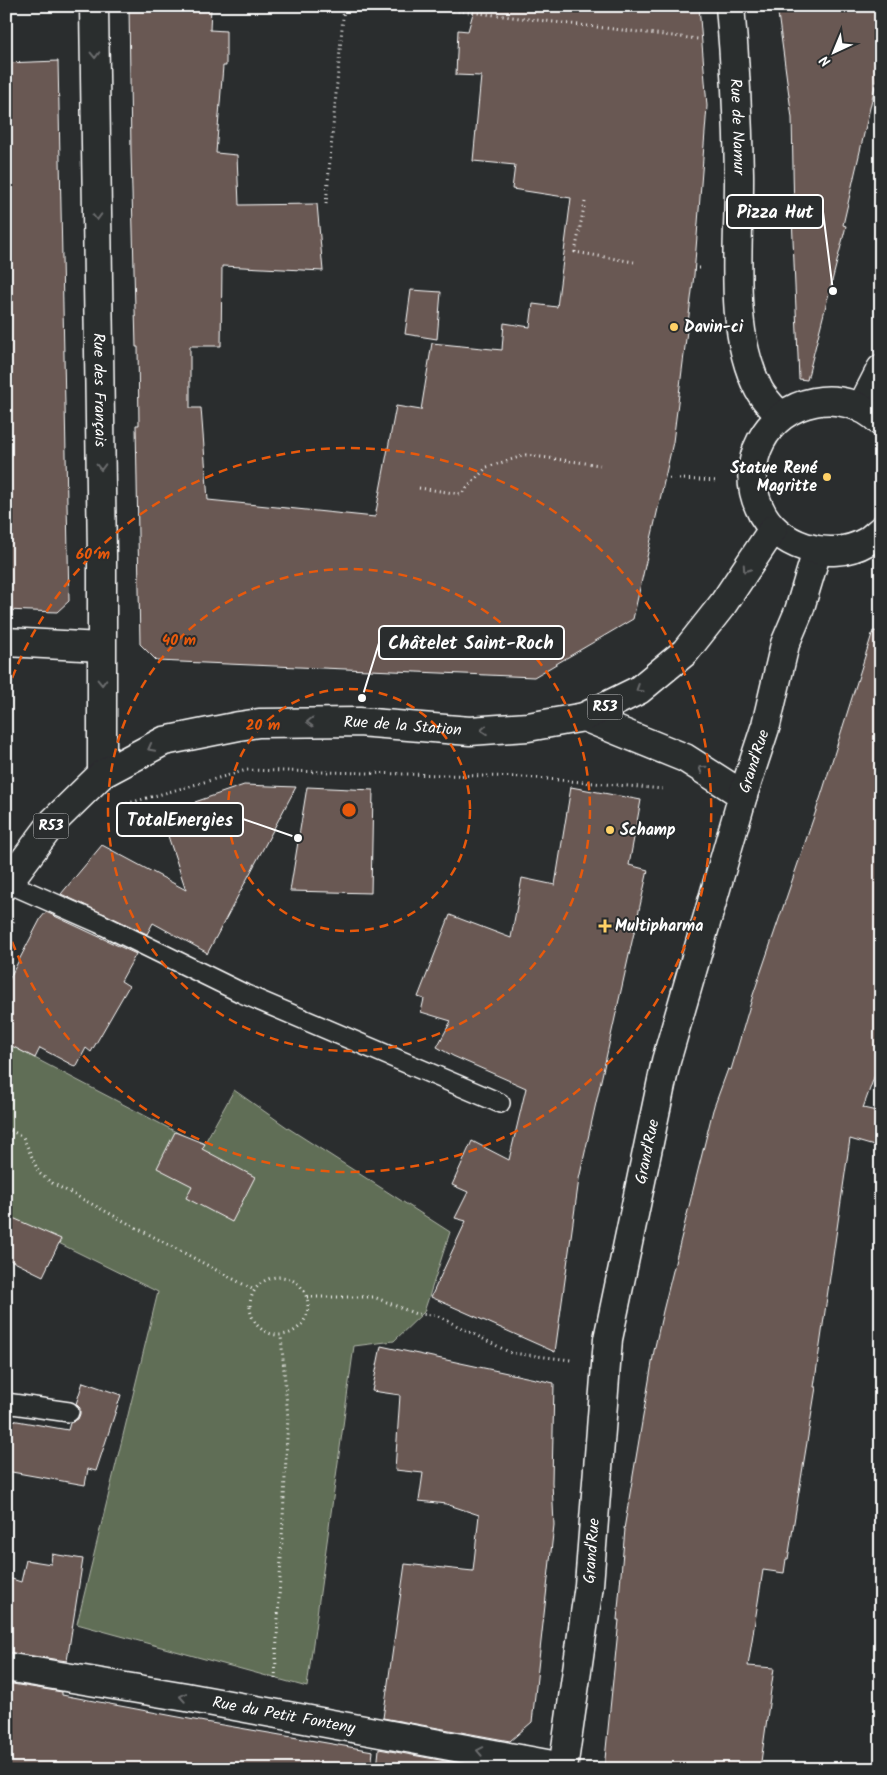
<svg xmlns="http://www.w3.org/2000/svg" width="887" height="1775" viewBox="0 0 887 1775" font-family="Kalam,sans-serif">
  <rect width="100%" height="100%" fill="#2a2d2e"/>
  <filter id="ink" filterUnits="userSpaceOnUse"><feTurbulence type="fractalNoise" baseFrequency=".02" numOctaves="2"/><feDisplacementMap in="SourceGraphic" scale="10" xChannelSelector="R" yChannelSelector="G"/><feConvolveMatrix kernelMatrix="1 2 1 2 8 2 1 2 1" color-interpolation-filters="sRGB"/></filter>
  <g filter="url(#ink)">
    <!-- green -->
    <path fill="#616e56" stroke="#b0b6aa" d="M6,1043L203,1146L234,1090L288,1128L450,1232L424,1312L394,1341L354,1346L307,1687L77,1624L158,1292L6,1217Z"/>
    <!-- building -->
    <path fill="#695853" stroke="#fff" d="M129,6H211L210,30L226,31V66H223L216,153L237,155L239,205L317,204L323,271L222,266L221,346H190V408H201L208,500L375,517L396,406L421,410L432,343L502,350L504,323L530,327L533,304L557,307L571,198L512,189L515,165L473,161L481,76L456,75L458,30L468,31L475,6H699L707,106L694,275L673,442L633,619L534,677L157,661L140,644L136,425H139L138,347H136L131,152Z
      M777,6H881V60L843,225L846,226L807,380L799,379L792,216L794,217L792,118Z
      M58,61L69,601L57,612L6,610V63Z
      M411,290L441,292L437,339L405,334Z
      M873,631L881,632V1058L863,1108L881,1112V1115L874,1146L850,1139L814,1387H816L788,1559H786L784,1573L763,1570L748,1666L774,1668L760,1769H604L619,1620H617L625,1529H624L654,1351L663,1311L713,1110L728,1069L731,1070L753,995L821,796Z
      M244,785L296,787L207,954L206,952L153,923L147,934L61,894L102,845L186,890L163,821L198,809L195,802Z
      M307,787L373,790L371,893L290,891Z
      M571,787L641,800L629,865L648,870L579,1179L555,1352L431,1297L466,1221L455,1218L468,1192L452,1185L472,1141L509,1160L526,1088L453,1056L437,1047L451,1021L421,1012L424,999L418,997L450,915L511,938L522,878L555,885Z
      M46,912L136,954L121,981L129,986L91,1052L86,1048L76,1067L40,1048L35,1058L6,1043V985L41,918Z
      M175,1132L205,1144L202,1149L255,1177L232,1222L186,1198L192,1186L157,1168Z
      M6,1215L61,1239L43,1276L6,1258Z
      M381,1346L554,1383L552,1482L554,1525L532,1722L510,1741L383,1718L405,1564L473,1571L479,1515L446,1504L419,1501L423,1473L395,1470L400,1395L372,1391Z
      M83,1382L121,1395L96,1471L88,1469L85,1485L6,1471V1419L68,1430L70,1423L78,1419L80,1414V1408L76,1404Z
      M52,1554L83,1559L67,1661L6,1652V1577L21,1582L26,1560L51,1564Z
      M6,1683L62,1692V1695L205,1722L373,1751L371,1769H6Z
      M379,1749L479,1767L478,1769H377Z"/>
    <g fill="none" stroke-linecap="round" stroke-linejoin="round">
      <defs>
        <path id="service" d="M8,883L99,923L244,994L500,1103
          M6,1403L69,1412"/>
        <g id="minor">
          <path d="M6,642L101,647"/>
          <path d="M584,717L685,758L743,795"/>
          <path id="s1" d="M6,1667L186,1697L563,1767"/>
          <path id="s2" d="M563,1769L589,1585L608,1339L666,1061L743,795L766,725L785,644L799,611L817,551"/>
        </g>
        <g id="secondary">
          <path id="s3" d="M94,6L102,556V774"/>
          <path id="s4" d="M730,6C735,61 738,117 739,173C740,239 727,330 759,390C764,399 773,408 780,416"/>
          <path d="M861,408L881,369"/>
        </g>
        <g id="primary">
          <path d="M881,422C864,405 838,397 814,402C766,411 739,462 759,507C775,546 830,563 866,542C871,539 876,534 881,530"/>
          <path id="s5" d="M6,885L54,821L102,774L164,741L239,726L259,723L359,722L470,731L528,727L584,717L639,690L685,652L723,604L773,529"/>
        </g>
      </defs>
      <!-- service casing -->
      <use href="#service" stroke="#fff" stroke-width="22"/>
      <!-- minor casing -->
      <use href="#minor" stroke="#fff" stroke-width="31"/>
      <!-- secondary casing -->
      <use href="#secondary" stroke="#fff" stroke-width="31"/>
      <!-- primary casing -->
      <use href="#primary" stroke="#fff" stroke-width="31"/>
      <!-- path -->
      <path stroke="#fff" stroke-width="3" stroke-dasharray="1 4" stroke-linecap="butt" d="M368,6L461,11L698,39
        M585,202L575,252L634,262
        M326,204L344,6
        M694,268H704
        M664,478L718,481
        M419,488L461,494L487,467L526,455L600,465
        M122,805L247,770L524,777L663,789
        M6,935L14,920
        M6,1128L23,1137L39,1173L52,1183L254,1290
        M250 1306a29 29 0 1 1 58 0a29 29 0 1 1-58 0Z
        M307,1297H374L416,1314L436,1315L511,1353L571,1360
        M275,1679L288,1417L281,1336"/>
      <!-- service -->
      <use href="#service" stroke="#2a2d2e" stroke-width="19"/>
      <!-- minor -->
      <use href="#minor" stroke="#2a2d2e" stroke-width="28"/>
      <!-- secondary -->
      <use href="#secondary" stroke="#2a2d2e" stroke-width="28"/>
      <!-- primary -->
      <use href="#primary" stroke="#2a2d2e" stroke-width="28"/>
    </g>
    <!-- one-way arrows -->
    <defs><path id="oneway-chevron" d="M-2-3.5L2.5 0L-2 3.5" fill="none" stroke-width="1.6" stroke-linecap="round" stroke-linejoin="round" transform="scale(1.25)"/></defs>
    <g stroke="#6a6c6d">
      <use href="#oneway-chevron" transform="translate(95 55) rotate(89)"/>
      <use href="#oneway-chevron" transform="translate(97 217) rotate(89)"/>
      <use href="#oneway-chevron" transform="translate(101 467) rotate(89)"/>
      <use href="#oneway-chevron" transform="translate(746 569) rotate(124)"/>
      <use href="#oneway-chevron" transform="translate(102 682) rotate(89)"/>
      <use href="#oneway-chevron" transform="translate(639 689) rotate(147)"/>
      <use href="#oneway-chevron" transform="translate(310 722) rotate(179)"/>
      <use href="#oneway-chevron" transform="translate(484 730) rotate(176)"/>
      <use href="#oneway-chevron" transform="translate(151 748) rotate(152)"/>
      <use href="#oneway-chevron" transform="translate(702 769) rotate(-147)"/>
      <use href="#oneway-chevron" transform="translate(183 1697) rotate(-170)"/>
      <use href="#oneway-chevron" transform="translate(480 1751) rotate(-169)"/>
    </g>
  </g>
  <!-- distance rings -->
  <g fill="none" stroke="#e8590c" stroke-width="2.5" stroke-dasharray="9 6">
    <circle cx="349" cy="810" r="121"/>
    <circle cx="349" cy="810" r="241"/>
    <path d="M7 692A362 362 0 1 1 7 928"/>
  </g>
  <!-- markers -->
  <g fill="#ffd166" stroke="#2a2d2e" stroke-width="2">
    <circle cx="674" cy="327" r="5"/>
    <circle cx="827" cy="477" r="5"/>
    <circle cx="610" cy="830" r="5"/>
    <path d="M602.5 918.5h5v5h5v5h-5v5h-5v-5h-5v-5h5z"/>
  </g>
  <g text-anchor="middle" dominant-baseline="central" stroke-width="4" stroke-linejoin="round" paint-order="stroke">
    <!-- shield labels -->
    <g fill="#2a2d2e" stroke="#bfc0c0" stroke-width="1">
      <rect x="587.5" y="694.5" width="35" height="25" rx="4"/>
      <rect x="33.5" y="813.5" width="35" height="25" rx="4"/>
    </g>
    <g font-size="15" font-weight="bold" fill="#fff">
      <text x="605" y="707">R53</text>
      <text x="51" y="826">R53</text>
    </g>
    <!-- street labels -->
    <g font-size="16" fill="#fff" stroke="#2a2d2e">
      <text stroke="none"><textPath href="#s4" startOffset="121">Rue de Namur</textPath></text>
      <text stroke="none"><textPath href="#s3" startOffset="384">Rue des Français</textPath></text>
      <text stroke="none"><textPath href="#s5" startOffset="458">Rue de la Station</textPath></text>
      <text stroke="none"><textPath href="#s2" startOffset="1029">Grand'Rue</textPath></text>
      <text stroke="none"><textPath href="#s2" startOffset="624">Grand'Rue</textPath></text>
      <text stroke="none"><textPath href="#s2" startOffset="220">Grand'Rue</textPath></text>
      <text stroke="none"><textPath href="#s1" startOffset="282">Rue du Petit Fonteny</textPath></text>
    </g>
    <!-- poi labels -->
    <g font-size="16" font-weight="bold" fill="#fff" stroke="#2a2d2e" text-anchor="start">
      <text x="684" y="327">Davin-ci</text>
      <text x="817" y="468" text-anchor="end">Statue René<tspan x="817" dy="18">Magritte</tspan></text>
      <text x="620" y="830">Schamp</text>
      <text x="615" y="926">Multipharma</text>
    </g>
  </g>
  <circle cx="349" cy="810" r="8" fill="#e8590c" stroke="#2a2d2e" stroke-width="2.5"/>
  <g font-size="15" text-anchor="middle" font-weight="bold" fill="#e8590c" stroke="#2a2d2e" stroke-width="4" stroke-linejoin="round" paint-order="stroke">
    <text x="93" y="559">60 m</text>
    <text x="179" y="645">40 m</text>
    <text x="263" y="730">20 m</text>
  </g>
  <!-- callouts -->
  <path fill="none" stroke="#fff" stroke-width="2" d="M833 291L823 212M362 698L379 643M298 838L243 819"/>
  <g fill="#fff" stroke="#2a2d2e" stroke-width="2">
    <circle cx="833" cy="291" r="5"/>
    <circle cx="362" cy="698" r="5"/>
    <circle cx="298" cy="838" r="5"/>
  </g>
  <g fill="#2a2d2e" stroke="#fff" stroke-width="2">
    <rect x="727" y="195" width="96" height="33" rx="5"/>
    <rect x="379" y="626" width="185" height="33" rx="5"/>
    <rect x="117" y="803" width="126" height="33" rx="5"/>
  </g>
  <g font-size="18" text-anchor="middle" font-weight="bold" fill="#fff">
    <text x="775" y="218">Pizza Hut</text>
    <text x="471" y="649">Châtelet Saint-Roch</text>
    <text x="180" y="826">TotalEnergies</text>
  </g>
  <!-- margin -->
  <rect width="887" height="1775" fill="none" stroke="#2a2d2e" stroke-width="25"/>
  <rect x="12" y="12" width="862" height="1750" fill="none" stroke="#fff" stroke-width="2" filter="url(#ink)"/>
  <!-- north arrow -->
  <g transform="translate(834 52) rotate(224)" stroke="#2a2d2e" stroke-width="4" paint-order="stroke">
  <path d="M0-4L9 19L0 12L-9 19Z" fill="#ffffff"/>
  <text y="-8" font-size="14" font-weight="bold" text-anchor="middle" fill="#ffffff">N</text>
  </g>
</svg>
